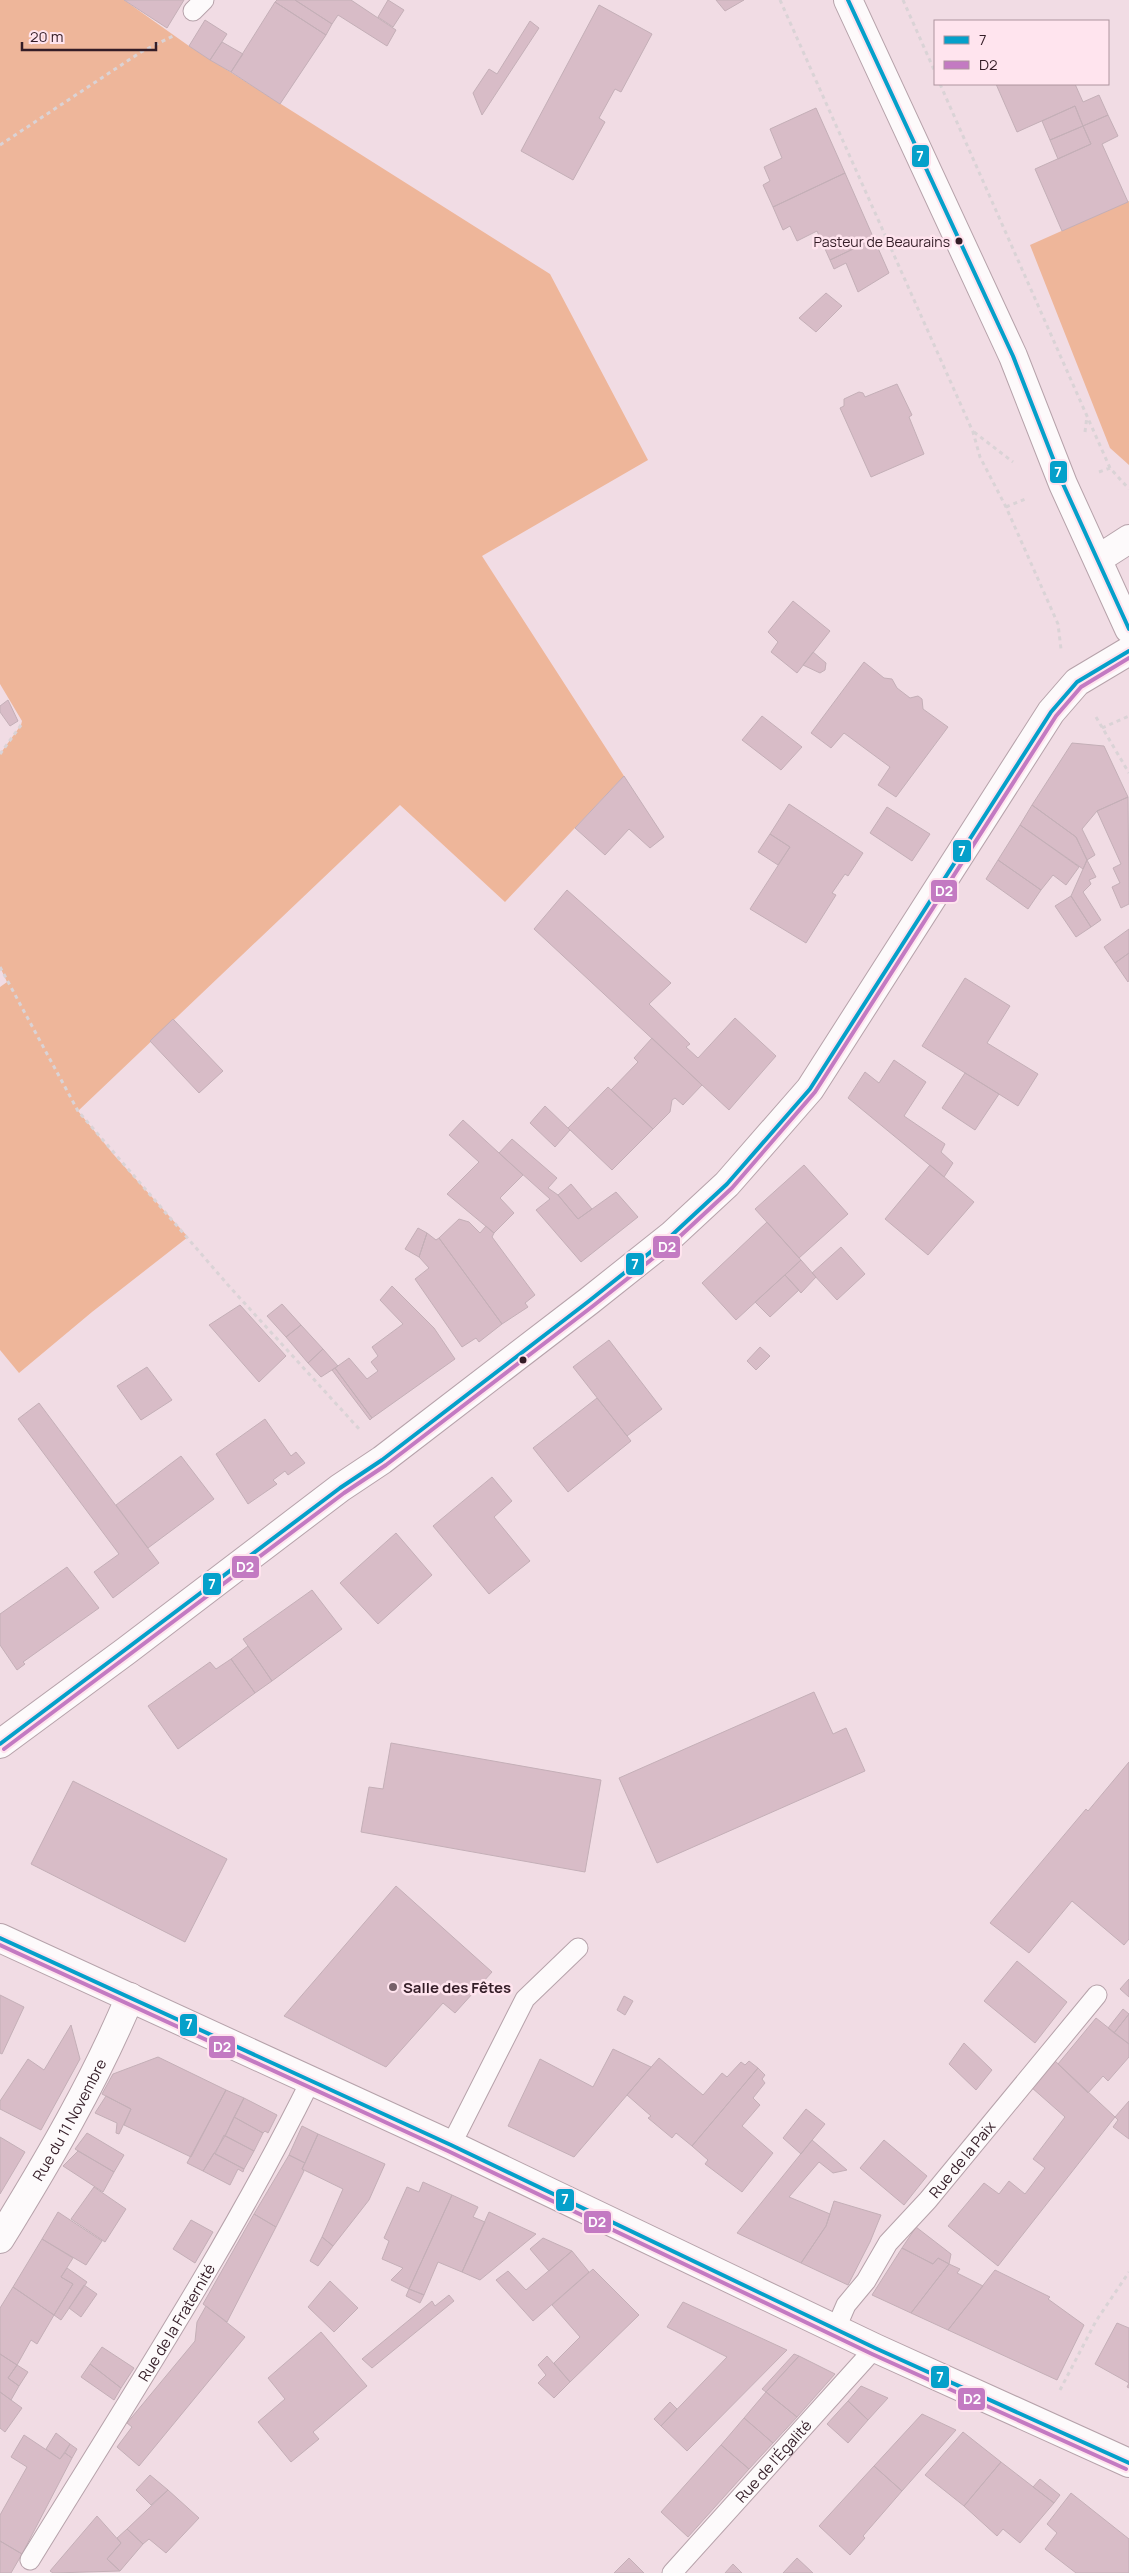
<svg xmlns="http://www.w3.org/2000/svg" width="1129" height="2573" viewBox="0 0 1129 2573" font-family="Manrope,sans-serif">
  <rect width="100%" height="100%" fill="#f1dce4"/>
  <!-- green -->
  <path fill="#eeb69a" d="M0,0H124L189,46L550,274L648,460L482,556L624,776L505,902L400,805L78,1111L114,1155L188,1237L92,1312L19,1373L0,1350V987L7,982L0,967V754L21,725L22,721L0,684Z
    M1129,201V465L1110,448L1030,245Z"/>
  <!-- building -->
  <path fill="#d8bcc7" stroke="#c4afb7" d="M124,0H184L167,28Z
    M277,0H295L332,24L326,35L275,2Z
    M295,0H351L396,30L387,46L338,15L332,24Z
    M388,0L404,10L393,27L378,17Z
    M716,0H744L725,11Z
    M275,2L326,35L280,104L231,72Z
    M599,5L652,34L621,92L615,89L599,118L605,122L573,180L521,151Z
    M205,20L227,34L210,60L189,46Z
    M530,21L539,28L482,115L473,93L489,69L497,74Z
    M222,42L243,54L231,72L210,60Z
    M996,84H1075L1083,102L1099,95L1108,115L1083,126L1075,106L1017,132Z
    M1075,106L1083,126L1050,140L1042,121Z
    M816,108L845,173L773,207L763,185L770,181L764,167L782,158L770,129Z
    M1108,115L1118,136L1102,144L1128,202L1062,231L1035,169L1091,144L1083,126Z
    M1083,126L1091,144L1058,159L1050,140Z
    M845,173L874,239L830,260L817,231L797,241L790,226L783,230L773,207Z
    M874,239L889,273L858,292L846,263L834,269L830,260Z
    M826,293L842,306L816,332L799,318Z
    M897,384L912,415L909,417L924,454L871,477L840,408L844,406V399L859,392L863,393L865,397Z
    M793,601L830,631L797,673L771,652L778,642L768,632Z
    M813,652L826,663L825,670L820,673L803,665Z
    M864,662L884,678L892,679L897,688L910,698L918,696L922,699L923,709L948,727L896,797L878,785L890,767L844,733L831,748L811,733Z
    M8,700L18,721L10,726L0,712V706Z
    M762,716L802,747L781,770L742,740Z
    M1072,743L1104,746L1128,797L1097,811L1082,829L1095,855L1087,860L1076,837L1032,805Z
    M624,776L664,837L650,848L629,829L605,855L575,828Z
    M1128,797L1129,904L1121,908L1112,887L1120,883L1113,868L1121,864L1097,811Z
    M789,804L863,853L848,876L845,874L832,893L836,895L806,943L750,909L790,847L770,834Z
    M1032,805L1076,837L1087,860L1083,869L1020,825Z
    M887,807L930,834L912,861L870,833Z
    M1020,825L1079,867L1066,885L1053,875L1041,890L998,860Z
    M770,834L790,847L778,865L758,852Z
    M998,860L1041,890L1028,909L986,879Z
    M1087,860L1096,877L1089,880L1091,884L1083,892L1101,920L1091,927L1071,896Z
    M567,890L671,983L649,1004L690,1044L686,1047L698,1058L735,1018L776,1056L729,1110L534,929Z
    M1071,896L1091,927L1076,937L1055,906Z
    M1129,929V953L1115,963L1104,947Z
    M1129,953V980L1128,982L1115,963Z
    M965,978L1010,1006L987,1043L1038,1074L1018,1106L922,1046Z
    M173,1019L223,1071L199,1093L150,1041Z
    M652,1038L702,1085L683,1105L675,1098L672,1100L670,1112L653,1129L611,1090L638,1062L634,1058Z
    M894,1060L926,1082L904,1116L945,1144L941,1152L953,1163L944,1177L848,1098L865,1072L879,1083Z
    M965,1073L999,1094L975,1130L942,1108Z
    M608,1087L653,1129L612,1170L568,1128Z
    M545,1106L570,1130L555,1147L530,1123Z
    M463,1120L523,1175L500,1198L514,1213L494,1233L447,1194L479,1162L449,1135Z
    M512,1139L557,1178L548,1188L558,1195L578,1219L616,1192L638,1217L581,1262L536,1210L550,1199L499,1153Z
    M804,1165L848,1214L799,1258L755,1209Z
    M930,1165L974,1202L928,1255L885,1219Z
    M571,1184L592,1209L578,1219L558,1195Z
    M459,1219L469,1222L480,1233L486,1226L494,1233L492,1237L535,1295L525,1303L528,1307L502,1324L439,1238Z
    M767,1222L801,1260L736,1320L702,1283Z
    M418,1228L427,1233L419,1257L405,1249Z
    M427,1233L436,1240L439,1238L502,1324L479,1342L476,1338L462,1347L415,1279L429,1268L419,1257Z
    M841,1247L865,1274L837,1300L812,1273Z
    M801,1260L816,1277L801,1293L785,1275Z
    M785,1275L799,1290L770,1317L755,1302Z
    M392,1286L434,1328L455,1359L372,1418L335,1368L349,1358L367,1379L378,1371L371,1362L378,1356L372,1347L403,1324L380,1300Z
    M282,1304L301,1325L286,1337L267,1316Z
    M240,1305L286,1356L259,1382L209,1325Z
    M301,1325L323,1349L308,1363L286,1337Z
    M609,1340L662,1409L627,1436L573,1367Z
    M760,1347L770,1356L756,1370L747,1361Z
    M323,1349L338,1366L321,1377L308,1363Z
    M147,1367L172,1400L141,1420L117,1386Z
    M335,1368L372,1418L370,1420L332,1370Z
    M597,1398L631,1441L568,1492L533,1448Z
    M39,1403L159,1563L113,1598L94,1572L119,1554L18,1419Z
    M265,1419L291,1456L296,1452L305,1463L288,1475L285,1471L273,1480L277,1484L248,1504L216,1454Z
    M181,1456L214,1499L148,1548L116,1505Z
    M492,1477L512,1501L494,1517L530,1561L489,1594L433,1526Z
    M396,1533L432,1575L378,1624L340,1583Z
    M67,1567L99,1608L23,1662L25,1664L17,1670L0,1645V1614Z
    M312,1590L342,1629L272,1681L243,1639Z
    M248,1646L272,1681L255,1693L231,1659Z
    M231,1659L255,1693L178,1749L148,1706L210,1662L216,1669Z
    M814,1692L833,1734L846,1728L865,1771L657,1863L619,1778Z
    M391,1743L601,1780L585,1872L361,1832L369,1787L383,1789Z
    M1129,1762V1939L1124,1945L1072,1901L1029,1953L990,1923L1086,1809L1088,1811Z
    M73,1781L227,1859L185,1942L31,1864Z
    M396,1886L492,1972L455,2013L443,2003L386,2067L284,2016Z
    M1017,1961L1067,2002L1035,2043L984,2001Z
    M1129,1979V1997L1120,1989Z
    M0,1995L24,2007L2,2054L0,2053Z
    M624,1996L633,2001L625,2015L617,2010Z
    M1123,2009L1129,2014L1114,2033L1108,2028Z
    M1129,2014V2044L1114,2033Z
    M1096,2018L1129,2044V2057L1108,2081L1103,2076L1088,2093L1058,2064Z
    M71,2025L80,2059L41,2130L0,2109V2101L28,2059L44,2070Z
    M964,2043L992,2070L976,2090L949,2064Z
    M613,2049L651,2067L574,2157L508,2126L540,2059L593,2087Z
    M158,2057L226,2090L191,2157L124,2125L131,2109L102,2094L113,2074Z
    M659,2058L703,2095L722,2073L727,2077L741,2062L745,2065L749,2061L758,2068L692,2146L676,2133L672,2138L648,2118L651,2116L627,2095Z
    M1054,2060L1115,2117L998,2266L948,2226L984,2183L999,2194L1009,2181L1025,2194L1045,2168L1033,2159L1065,2117L1031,2087Z
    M758,2068L765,2075L762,2079L765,2083L753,2098L760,2105L742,2126L773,2153L742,2192L705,2164L708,2160L692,2146Z
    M226,2090L244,2098L225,2136L203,2171L187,2163Z
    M106,2096L131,2109L119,2134L116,2133L117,2123L95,2113Z
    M244,2098L277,2115L268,2133L265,2131L263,2133L234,2117Z
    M1129,2101V2139L1113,2127L1118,2120L1115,2117Z
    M806,2109L825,2124L801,2154L783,2138Z
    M234,2117L263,2133L254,2151L225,2136Z
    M302,2126L318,2134L305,2163L289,2155Z
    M87,2133L124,2155L114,2172L75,2149Z
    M318,2134L385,2164L369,2200L333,2246L322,2237L343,2189L302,2169Z
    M224,2135L254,2151L244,2169L215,2154Z
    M0,2137L25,2152L0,2194Z
    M812,2140L847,2170L833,2173L819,2162L789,2197L830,2214L826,2226L801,2263L737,2233Z
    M884,2140L927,2176L904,2205L860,2168Z
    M78,2151L114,2172L103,2192L63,2166Z
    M214,2153L244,2169L243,2172L238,2169L230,2185L203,2171Z
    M289,2155L305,2163L302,2169L304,2171L276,2227L254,2214Z
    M423,2182L452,2195L409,2289L391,2280L403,2268L382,2259L389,2241L384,2238L407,2187L419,2192Z
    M94,2187L126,2209L105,2242L71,2219Z
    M452,2195L478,2207L473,2217L485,2222L462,2272L438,2262L424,2295L409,2289Z
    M834,2201L881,2215L870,2242L848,2285L801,2263L826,2226Z
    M58,2212L102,2241L86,2265L42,2239Z
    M489,2212L536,2234L480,2280L462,2272Z
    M254,2214L276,2227L227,2322L203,2304Z
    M191,2220L213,2232L195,2263L173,2249Z
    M916,2227L951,2254L949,2264L938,2258L933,2264L902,2248Z
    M322,2237L333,2246L318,2266L310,2261Z
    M543,2238L572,2251L549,2271L530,2249Z
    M42,2239L73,2258L61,2277L73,2284L54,2315L13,2287Z
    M902,2248L933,2264L938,2258L949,2264L911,2313L872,2295Z
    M572,2251L589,2272L533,2321L496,2280L508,2271L526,2290Z
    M949,2264L960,2269L957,2273L983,2286L948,2330L911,2313Z
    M67,2268L87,2282L61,2320L54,2315L73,2284L61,2277Z
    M593,2269L639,2315L570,2382L554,2363L580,2337L552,2305Z
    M995,2270L1050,2297L1048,2299L1084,2325L1057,2380L948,2330Z
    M330,2281L358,2308L334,2332L308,2307Z
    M84,2285L97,2294L81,2317L69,2308Z
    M13,2287L54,2315L37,2344L31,2340L17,2365L0,2354V2308Z
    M409,2289L424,2295L420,2303L406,2296Z
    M449,2295L454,2301L372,2368L362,2359L432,2301L435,2306Z
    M683,2302L787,2350L687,2451L661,2426L727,2357L667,2327Z
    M206,2306L245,2337L139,2466L117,2447L132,2427L127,2423L195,2341L197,2322Z
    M1117,2323L1129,2328V2388L1127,2387L1129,2383L1095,2364Z
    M321,2332L367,2386L313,2432L319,2439L291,2462L258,2422L285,2399L268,2378Z
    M102,2347L134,2368L121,2388L90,2364Z
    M0,2354L17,2365L8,2378L19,2386L11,2400L0,2392Z
    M794,2354L799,2356L766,2392L762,2389Z
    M547,2356L570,2382L554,2398L538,2383L546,2375L538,2365Z
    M799,2356L835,2374L797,2417L766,2392Z
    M90,2364L121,2388L114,2400L81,2377Z
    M17,2365L28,2372L19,2386L8,2378Z
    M861,2386L888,2398L868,2420L848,2401Z
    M0,2392L22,2408L5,2432L0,2428Z
    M766,2392L797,2417L773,2443L744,2418Z
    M848,2401L868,2420L848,2443L827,2424Z
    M670,2402L677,2409L661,2426L654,2419Z
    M922,2414L956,2430L902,2491L874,2466Z
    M744,2418L773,2443L749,2469L721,2445Z
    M963,2432L1001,2462L964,2506L925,2475Z
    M56,2433L70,2444L60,2459L46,2449Z
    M24,2435L60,2459L65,2453L72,2458L22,2554L0,2541V2515L27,2467L11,2457Z
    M70,2444L77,2449L72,2458L65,2453Z
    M721,2445L749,2469L688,2537L661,2512Z
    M1001,2462L1054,2503L1020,2543L1003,2529L997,2536L964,2506Z
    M874,2466L902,2491L863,2536L865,2538L850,2555L819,2526Z
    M150,2475L168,2490L151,2505L136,2490Z
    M1040,2479L1060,2495L1054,2503L1033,2487Z
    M168,2490L199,2518L166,2553L149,2539L143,2544L127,2529Z
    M1071,2493L1129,2539V2573H1076L1045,2549L1057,2533L1047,2524Z
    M97,2516L121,2543L107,2559L120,2571L53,2573L50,2571Z
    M127,2529L143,2544L120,2571L107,2559L121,2543L117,2538Z
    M0,2541L22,2554L11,2573H0Z
    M629,2558L644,2573H614Z
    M797,2558L813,2573H783Z
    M733,2564L742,2573H725Z"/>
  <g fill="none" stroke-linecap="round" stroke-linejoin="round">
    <defs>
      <g id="service">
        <path d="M193,11L204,0"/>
        <path d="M451,2145L525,1999L578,1948"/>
        <path id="s1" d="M836,2328L846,2305L866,2281L888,2243L928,2200L1097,1995"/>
        <path id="s2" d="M30,2560C127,2402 229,2246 311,2080"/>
        <path id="s3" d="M672,2573L875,2348"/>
      </g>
      <g id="minor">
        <path d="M0,1744L126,1651L340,1488L382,1460L589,1301L672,1235L727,1184L810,1089L1051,712L1077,682L1129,651"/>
        <path id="s4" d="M0,2239C48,2161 95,2081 130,1997"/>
      </g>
      <path id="tertiary" d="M1098,559L1129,539"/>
      <path id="secondary" d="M848,0L1013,356L1063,484L1129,629
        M0,1938L451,2145L875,2348L1129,2463"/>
    </defs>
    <!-- service casing -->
    <use href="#service" stroke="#b6a2aa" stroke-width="21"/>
    <!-- minor casing -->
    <use href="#minor" stroke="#b6a2aa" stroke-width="30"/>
    <!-- tertiary casing -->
    <use href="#tertiary" stroke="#b6a2aa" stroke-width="30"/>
    <!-- secondary casing -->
    <use href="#secondary" stroke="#b6a2aa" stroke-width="30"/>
    <!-- path -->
    <path stroke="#dad3d6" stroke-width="3" stroke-dasharray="4 4" stroke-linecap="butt" d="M780,0L973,432L980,457L1006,507L1058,624L1061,649
      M903,0L935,72
      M940,84L1110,468L1129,489
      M0,145L141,52L173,36
      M974,432L1013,462
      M1085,432L1087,416
      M1099,472L1110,468
      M1006,507L1028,498
      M1096,717L1129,773
      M1102,728L1129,716
      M0,754L21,725
      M0,967L78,1111L228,1285L360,1430
      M1060,2390L1096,2321L1129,2272"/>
    <!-- service -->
    <use href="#service" stroke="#fdfafb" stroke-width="19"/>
    <!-- minor -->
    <use href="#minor" stroke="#fdfafb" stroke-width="28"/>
    <!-- tertiary -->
    <use href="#tertiary" stroke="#fdfafb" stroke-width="28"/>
    <!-- secondary -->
    <use href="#secondary" stroke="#fdfafb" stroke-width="28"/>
    <defs>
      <path id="bus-1" d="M848,0L1013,356L1063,484L1129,629
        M0,1744L340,1488L382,1460L589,1301L672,1235L727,1184L810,1089L1051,712L1077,682L1129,651
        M0,1938L451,2145L875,2348L1129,2463"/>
      <path id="bus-2" d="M4,1749L344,1493L386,1465L593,1306L676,1240L732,1188L815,1092L1056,716L1081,687L1129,658
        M0,1945L448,2151L872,2354L1126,2469"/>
    </defs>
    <!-- bus-1 casing -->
    <use href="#bus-1" stroke="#ffe4ee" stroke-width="8"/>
    <!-- bus-2 casing -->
    <use href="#bus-2" stroke="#ffe4ee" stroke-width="8"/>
    <!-- bus-1 -->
    <use href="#bus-1" stroke="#05a0ca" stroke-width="4"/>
    <!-- bus-2 -->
    <use href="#bus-2" stroke="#c37ac2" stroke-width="4"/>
  </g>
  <!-- markers -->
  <g fill="#341d27" stroke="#ffe4ee" stroke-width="2">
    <circle cx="959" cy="241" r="4.5"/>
    <circle cx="523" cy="1360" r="4.5"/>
  </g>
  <circle fill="#766069" stroke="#ffe4ee" stroke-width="2" cx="393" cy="1987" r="5"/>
  <g text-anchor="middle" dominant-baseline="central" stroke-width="5" stroke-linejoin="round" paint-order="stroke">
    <!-- bus labels -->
    <g font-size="14" fill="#341d27" stroke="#ffe4ee" text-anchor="end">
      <text x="950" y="241">Pasteur de Beaurains</text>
    </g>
    <!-- poi labels -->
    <g font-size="15" font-weight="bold" fill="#341d27" stroke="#ffe4ee" text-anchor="start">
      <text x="403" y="1987">Salle des Fêtes</text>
    </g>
    <!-- street labels -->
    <g font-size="15" fill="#341d27" stroke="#ffe4ee">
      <text stroke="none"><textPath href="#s4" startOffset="138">Rue du 11 Novembre</textPath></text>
      <text stroke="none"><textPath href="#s1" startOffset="212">Rue de la Paix</textPath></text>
      <text stroke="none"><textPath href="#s2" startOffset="279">Rue de la Fraternité</textPath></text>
      <text stroke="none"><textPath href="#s3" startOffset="151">Rue de l'Égalité</textPath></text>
    </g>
  </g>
  <g stroke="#ffe4ee" stroke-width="2">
    <rect x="911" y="144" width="19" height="24" rx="5" fill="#05a0ca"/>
    <rect x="1049" y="460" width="19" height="24" rx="5" fill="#05a0ca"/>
    <rect x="952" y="839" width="20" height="24" rx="5" fill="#05a0ca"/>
    <rect x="930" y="879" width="28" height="24" rx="5" fill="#c37ac2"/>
    <rect x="652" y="1235" width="29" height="24" rx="5" fill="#c37ac2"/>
    <rect x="625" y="1252" width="20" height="24" rx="5" fill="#05a0ca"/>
    <rect x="231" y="1555" width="29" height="24" rx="5" fill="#c37ac2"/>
    <rect x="202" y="1572" width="20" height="24" rx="5" fill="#05a0ca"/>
    <rect x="179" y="2013" width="19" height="24" rx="5" fill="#05a0ca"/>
    <rect x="208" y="2035" width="28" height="24" rx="5" fill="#c37ac2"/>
    <rect x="555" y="2188" width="20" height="24" rx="5" fill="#05a0ca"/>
    <rect x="583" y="2210" width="29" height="24" rx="5" fill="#c37ac2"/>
    <rect x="930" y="2365" width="20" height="24" rx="5" fill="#05a0ca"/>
    <rect x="957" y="2387" width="29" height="24" rx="5" fill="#c37ac2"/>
  </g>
  <g font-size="14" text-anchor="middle" font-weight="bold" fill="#fff">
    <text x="920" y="161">7</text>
    <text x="1058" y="477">7</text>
    <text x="962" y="856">7</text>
    <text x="944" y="896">D2</text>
    <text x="667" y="1252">D2</text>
    <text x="635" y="1269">7</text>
    <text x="245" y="1572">D2</text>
    <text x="212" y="1589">7</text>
    <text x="189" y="2029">7</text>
    <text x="222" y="2052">D2</text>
    <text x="565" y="2204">7</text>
    <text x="597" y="2227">D2</text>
    <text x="940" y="2382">7</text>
    <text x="972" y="2404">D2</text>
  </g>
  <!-- legend -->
  <rect x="934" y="20" width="175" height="65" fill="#ffe4ee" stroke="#ae949e"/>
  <rect x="944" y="36" width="25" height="8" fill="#05a0ca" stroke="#ae949e"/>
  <text x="979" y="45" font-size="15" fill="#341d27">7</text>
  <rect x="944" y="61" width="25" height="8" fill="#c37ac2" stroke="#ae949e"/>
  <text x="979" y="70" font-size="15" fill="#341d27">D2</text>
  <!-- scale -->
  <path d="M22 42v8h134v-8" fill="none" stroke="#341d27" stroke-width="2.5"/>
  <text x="30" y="42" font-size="15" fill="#341d27" stroke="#ffe4ee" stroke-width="4" paint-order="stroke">20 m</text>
</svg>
